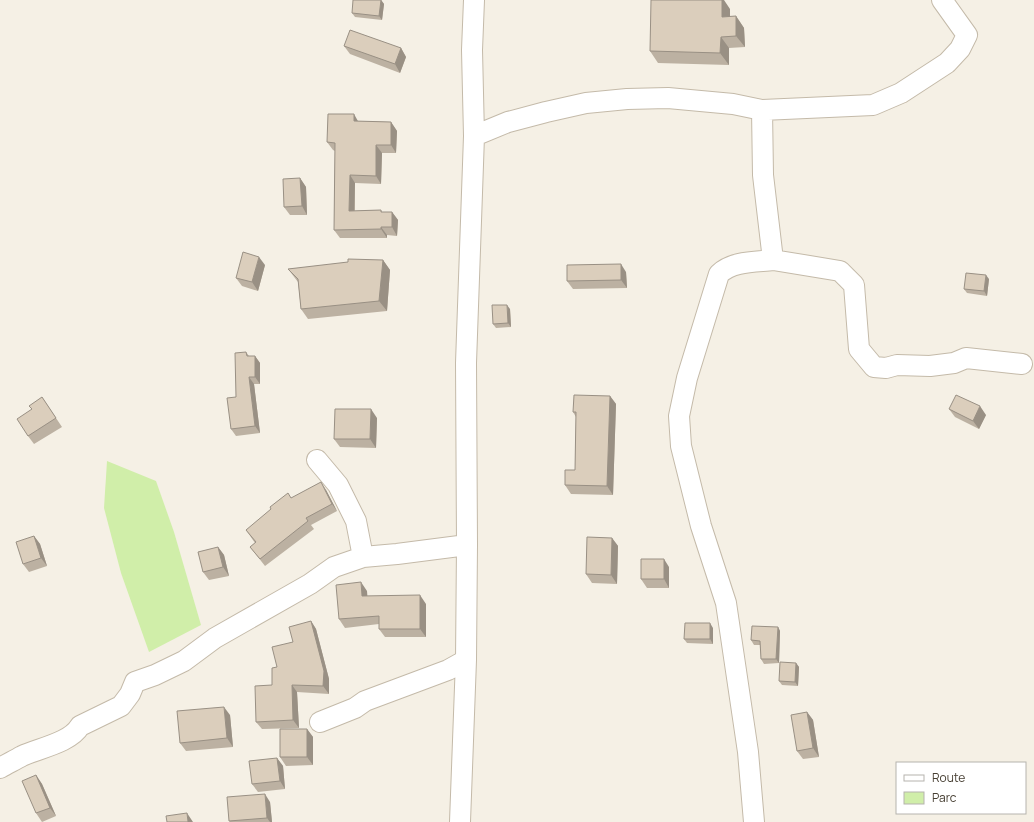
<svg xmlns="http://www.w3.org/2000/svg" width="1034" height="822" viewBox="0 0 1034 822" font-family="Manrope,sans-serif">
  <rect width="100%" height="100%" fill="#f5f0e5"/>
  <!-- green -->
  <path fill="#d0eea9" d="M107,461L156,481L174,532L201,625L149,652L121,573L104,508Z"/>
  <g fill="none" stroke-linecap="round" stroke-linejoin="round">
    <defs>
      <path id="street" d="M762,110L763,175L773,260L840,271L854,285L859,349L874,367L886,368L897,365L930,366L954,363L966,358L1022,364
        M474,136L508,122L546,112L586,103L627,99L668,98L733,104L762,110L873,105L901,93L947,63L960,49L967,35L942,0
        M317,460L338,485L356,521L363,557
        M320,722L355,708L365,701L448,670L466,660
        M0,768C7,764 15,760 22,756C39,748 70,743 80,726L121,706L130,694L135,682L155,675L184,661L215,638L310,584L334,567L363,557L397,554L467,545
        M460,822L466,660L467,545L466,363L474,136L472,50L474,0
        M754,822L748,752L726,603L701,526L681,446L679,416L687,378L719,274C732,261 755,262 773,260"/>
    </defs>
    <!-- street casing -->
    <use href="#street" stroke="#c4baa9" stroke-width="22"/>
    <!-- street -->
    <use href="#street" stroke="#fff" stroke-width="20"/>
  </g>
  <!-- wall -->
  <path fill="#bcb1a2" d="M381,0L384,4L382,20L355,17L352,13Z
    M730,9V17L736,16L744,28L745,47L729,48V65L658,63L650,51Z
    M344,46L401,48L406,57L400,73L350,54Z
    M358,121L391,122L397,131L396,153H382L381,184L355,183V211L381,210L382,212H392L398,220L397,236L387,235V238H340L334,230L335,151L333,150L327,142Z
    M300,178L306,187L307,215H290L284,207Z
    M383,260L390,270L387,311L308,319L301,309L298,282L288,269Z
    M265,265L258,291L242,286L236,278Z
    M626,272L627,288L573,289L567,281Z
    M989,279L987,296L967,293L964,289Z
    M510,309L511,327L496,328L493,324Z
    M246,352L249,356H255L260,363V384H254L260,433L236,436L231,429L236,397Z
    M610,396L616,404L613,495L571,494L565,485L575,470L576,417L573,412Z
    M42,397L62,427L34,444L28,436L32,409Z
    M949,409L986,415L979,429L955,417Z
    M377,418L376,448L340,447L334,439Z
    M326,490L337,511L311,525L314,529L265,566L250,547L255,543L246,530L291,498Z
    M34,536L40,544L47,566L29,572L23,564Z
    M612,538L618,546L617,584L592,583L586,574Z
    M218,547L224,555L229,576L209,580L203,572Z
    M669,567V588H647L641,579Z
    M367,591V596L426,604V637H385L379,629V624L345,628L339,619Z
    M311,621L316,629L329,679V694L297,692L299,728L262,729L256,722L272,685L277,667L293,642Z
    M778,627L780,631L779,663L764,664L761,659L760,645H754L751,640Z
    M713,628V644L687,643L684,639Z
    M796,663L799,667L798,686L782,685L779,681Z
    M807,712L813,720L819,757L803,759L797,751Z
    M230,715L233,747L186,751L180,743Z
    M307,729L313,737V765L286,766L280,757Z
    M277,758L283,766L285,789L258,792L252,784Z
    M36,775L42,784L56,816L42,822L36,813Z
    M270,802L272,822H230L229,821Z"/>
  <!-- shaded-wall -->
  <path fill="#999084" d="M381,0L384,4L382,20L379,16Z
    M722,0H724L730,9V28L722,17Z
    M736,16L744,28L745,47L736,36Z
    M721,37L729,48V65L720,53Z
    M401,48L406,57L400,73L395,64Z
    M354,114L359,123L354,121Z
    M391,122L397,131L396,153L391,145Z
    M376,145L382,153L381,184L376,176Z
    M350,175L355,183L354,219L349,211Z
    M300,178L306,187L307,215L302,206Z
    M392,212L398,220L397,236L392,227Z
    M381,227L387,235V238L381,229Z
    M259,257L265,265L258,291L252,282Z
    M383,260L390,270L387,311L379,301Z
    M621,264L626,272L627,288L621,280Z
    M986,275L989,279L987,296L984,291Z
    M507,305L510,309L511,327L508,323Z
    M255,356L260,363V384L255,377Z
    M249,377L254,384L260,433L255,426Z
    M610,396L616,404L613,495L607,486Z
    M980,406L986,415L979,429L973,421Z
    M371,409L377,418L376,448L370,439Z
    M321,482L326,490L337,511L332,504Z
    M34,536L40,544L47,566L41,558Z
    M612,538L618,546L617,584L611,575Z
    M218,547L224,555L229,576L223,567Z
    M664,559L669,567V588L664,579Z
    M361,582L367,591L368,604L362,596Z
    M420,595L426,604V637L420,629Z
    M311,621L316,629L329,679V694L323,686Z
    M710,623L713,628V644L710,639Z
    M778,627L780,631L779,663L776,659Z
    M796,663L799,667L798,686L795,682Z
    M292,685L297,692L299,728L293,720Z
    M224,707L230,715L233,747L227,738Z
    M807,712L813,720L819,757L813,748Z
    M307,729L313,737V765L307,757Z
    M277,758L283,766L285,789L280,781Z
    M36,775L42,784L56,816L50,808Z
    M265,794L270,802L272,822H270L267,818Z
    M187,813L193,822H188Z"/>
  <!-- building -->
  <path fill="#dbcebc" stroke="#999084" d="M353,0H381L379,16L352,13Z
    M651,0H722V17L736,16V36L721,37L720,53L650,51Z
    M350,30L401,48L395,64L344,46Z
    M328,114H354V121L391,122V145H376V176L350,175L349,211L381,210V212H392V227H381V229L334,230L335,143L327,142Z
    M300,178L302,206L284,207L283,179Z
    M243,252L259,257L252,282L236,278Z
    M348,259L383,260L379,301L301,309L298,279L288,269L348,262Z
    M621,264V280L567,281V265Z
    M966,273L986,275L984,291L964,289Z
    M492,305H507L508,323L493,324Z
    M246,352L247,356H255V377H249L255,426L231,429L227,398L236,397L235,353Z
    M574,395L610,396L607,486L565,485V470H575L576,412H573Z
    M956,395L980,406L973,421L949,409Z
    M42,397L56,418L28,436L17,419L32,409L29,406Z
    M335,409H371L370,439H334Z
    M321,482L332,504L306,518L308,521L260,559L250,547L256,542L246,530L271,509L270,507L288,493L291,498Z
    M34,536L41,558L23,564L16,542Z
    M587,537L612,538L611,575L586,574Z
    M218,547L223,567L203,572L198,552Z
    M641,559H664V579H641Z
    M361,582L362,596L420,595V629H379V616L339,619L336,585Z
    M311,621L324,671L323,686L292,685L293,720L256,722L255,686L272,685V668L277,667L272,647L293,642L289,627Z
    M685,623H710V639H684Z
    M752,626L778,627L776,659H761L760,641L751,640Z
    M780,662L796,663L795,682L779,681Z
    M224,707L227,738L180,743L177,711Z
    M807,712L813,748L797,751L791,715Z
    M280,729H307V757H280Z
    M277,758L280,781L252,784L249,761Z
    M36,775L50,808L36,813L22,781Z
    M265,794L267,818L229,821L227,797Z
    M187,813L188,822H167L166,816Z"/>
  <!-- legend -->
  <rect x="896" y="762" width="130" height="52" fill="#ffffff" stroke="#b6b3ae"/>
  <rect x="904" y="775" width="20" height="6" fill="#ffffff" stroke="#b6b3ae"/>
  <text x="932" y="782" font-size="12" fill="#484034">Route</text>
  <rect x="904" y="792" width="20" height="12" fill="#d0eea9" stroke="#b6b3ae"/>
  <text x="932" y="802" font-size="12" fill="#484034">Parc</text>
</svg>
